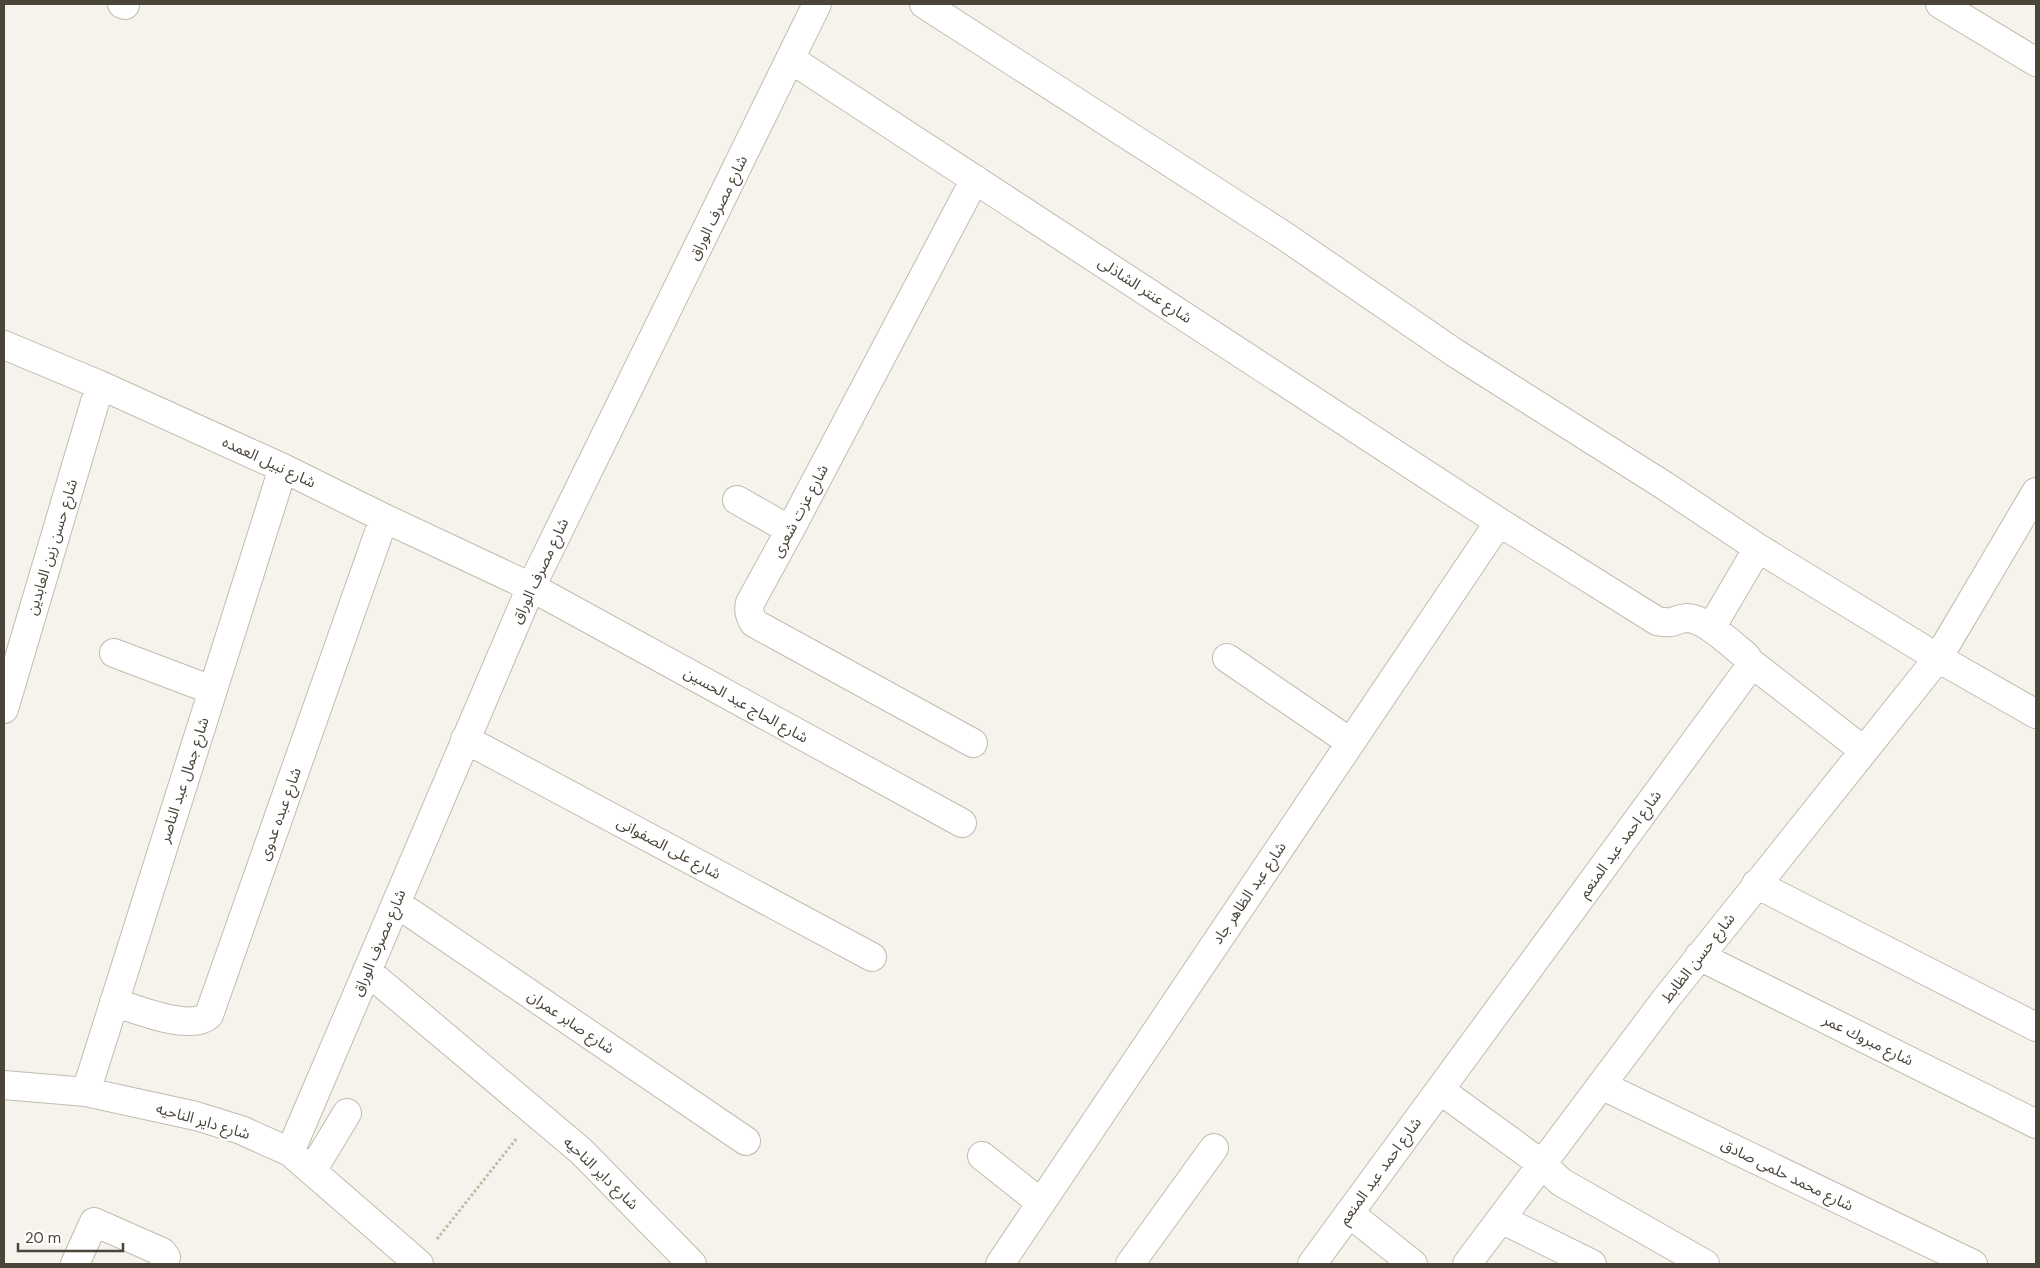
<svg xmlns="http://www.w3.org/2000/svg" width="2040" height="1268" viewBox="0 0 2040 1268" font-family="'DM Sans','Noto Sans Arabic',sans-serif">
  <rect width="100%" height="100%" fill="#f6f3ec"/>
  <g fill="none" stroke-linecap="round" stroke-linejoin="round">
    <defs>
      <path id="minor" d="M122,4L125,5
        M924,4L1286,237L1455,353L1665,486L1758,548L1938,658L2036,714
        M1940,4L2036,62
        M792,60L1499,522L1657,621C1675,625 1673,619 1687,618C1705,618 1732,645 1746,656L1750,662L1749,668L1312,1264
        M4,345L100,385L283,468L384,518L531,587L962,823
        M737,500L790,530
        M1711,628L1758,548
        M114,653L212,690
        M1227,658L1350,742
        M1750,662L1863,750
        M4,709L100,385
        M465,739L872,957
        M973,743L754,623C750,616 748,611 750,603L790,530L975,179
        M1756,884L2036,1027
        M396,903L746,1141
        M1699,956L2036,1124
        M367,971L581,1151L692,1264
        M114,1002C135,1009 191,1032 209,1015L384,518
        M4,1085L86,1092L196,1116L241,1130L290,1152L419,1264
        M1601,1085L1973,1264
        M1440,1090L1542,1164L1561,1182L1705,1264
        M86,1092L283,468
        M290,1152L531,587L817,4
        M982,1156L1041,1203
        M312,1171L347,1113
        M1349,1213L1413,1264
        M1501,1219L1592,1264
        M75,1264L94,1222L162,1252L166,1257L164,1264
        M1000,1264L1499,522
        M1130,1264L1214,1148
        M1467,1264L1665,1000L1938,658L2036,492"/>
    </defs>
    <!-- minor casing -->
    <use href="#minor" stroke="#c2bbae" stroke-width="30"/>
    <!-- path -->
    <path stroke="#c4b79f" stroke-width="3" stroke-dasharray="2.5 2.5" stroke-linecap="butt" d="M437,1239L517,1138"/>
    <!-- minor -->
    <use href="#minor" stroke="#fff" stroke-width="28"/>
  </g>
  <g text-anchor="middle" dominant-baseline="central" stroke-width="4.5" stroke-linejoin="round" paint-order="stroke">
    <!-- street labels -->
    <g font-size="15" fill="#4b4439" stroke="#fff">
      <text transform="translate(718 208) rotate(-64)">شارع مصرف الوراق</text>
      <text transform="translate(1145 290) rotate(33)">شارع عنتر الشاذلى</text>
      <text transform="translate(269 462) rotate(25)">شارع نبيل العمده</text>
      <text transform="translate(800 511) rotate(-62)">شارع عزت شعرى</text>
      <text transform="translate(52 547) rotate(-73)">شارع حسن زين العابدين</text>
      <text transform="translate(540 571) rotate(-65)">شارع مصرف الوراق</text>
      <text transform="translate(746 705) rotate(29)">شارع الحاج عبد الحسين</text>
      <text transform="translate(184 780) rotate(-72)">شارع جمال عبد الناصر</text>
      <text transform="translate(280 814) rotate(-70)">شارع عبده عدوى</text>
      <text transform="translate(1620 844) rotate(-54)">شارع احمد عبد المنعم</text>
      <text transform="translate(669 848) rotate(28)">شارع على الصفوانى</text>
      <text transform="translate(1249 893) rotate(-56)">شارع عبد الظاهر جاد</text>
      <text transform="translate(379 943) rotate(-67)">شارع مصرف الوراق</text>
      <text transform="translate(1698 958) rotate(-52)">شارع حسن الظابط</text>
      <text transform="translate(571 1022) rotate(34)">شارع صابر عمران</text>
      <text transform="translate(1868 1040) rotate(26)">شارع مبروك عمر</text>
      <text transform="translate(203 1121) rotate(16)">شارع داير الناحيه</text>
      <text transform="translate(1380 1171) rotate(-54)">شارع احمد عبد المنعم</text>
      <text transform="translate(601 1173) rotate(44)">شارع داير الناحيه</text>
      <text transform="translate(1787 1175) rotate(26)">شارع محمد حلمى صادق</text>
    </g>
  </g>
  <!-- border -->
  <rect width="2040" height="1268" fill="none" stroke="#4b4439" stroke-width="10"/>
  <!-- scale -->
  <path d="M18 1243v8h105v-8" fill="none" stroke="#4b4439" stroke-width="2.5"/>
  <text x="25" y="1243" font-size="15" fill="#4b4439" stroke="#ffffff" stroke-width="4" paint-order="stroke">20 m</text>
</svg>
